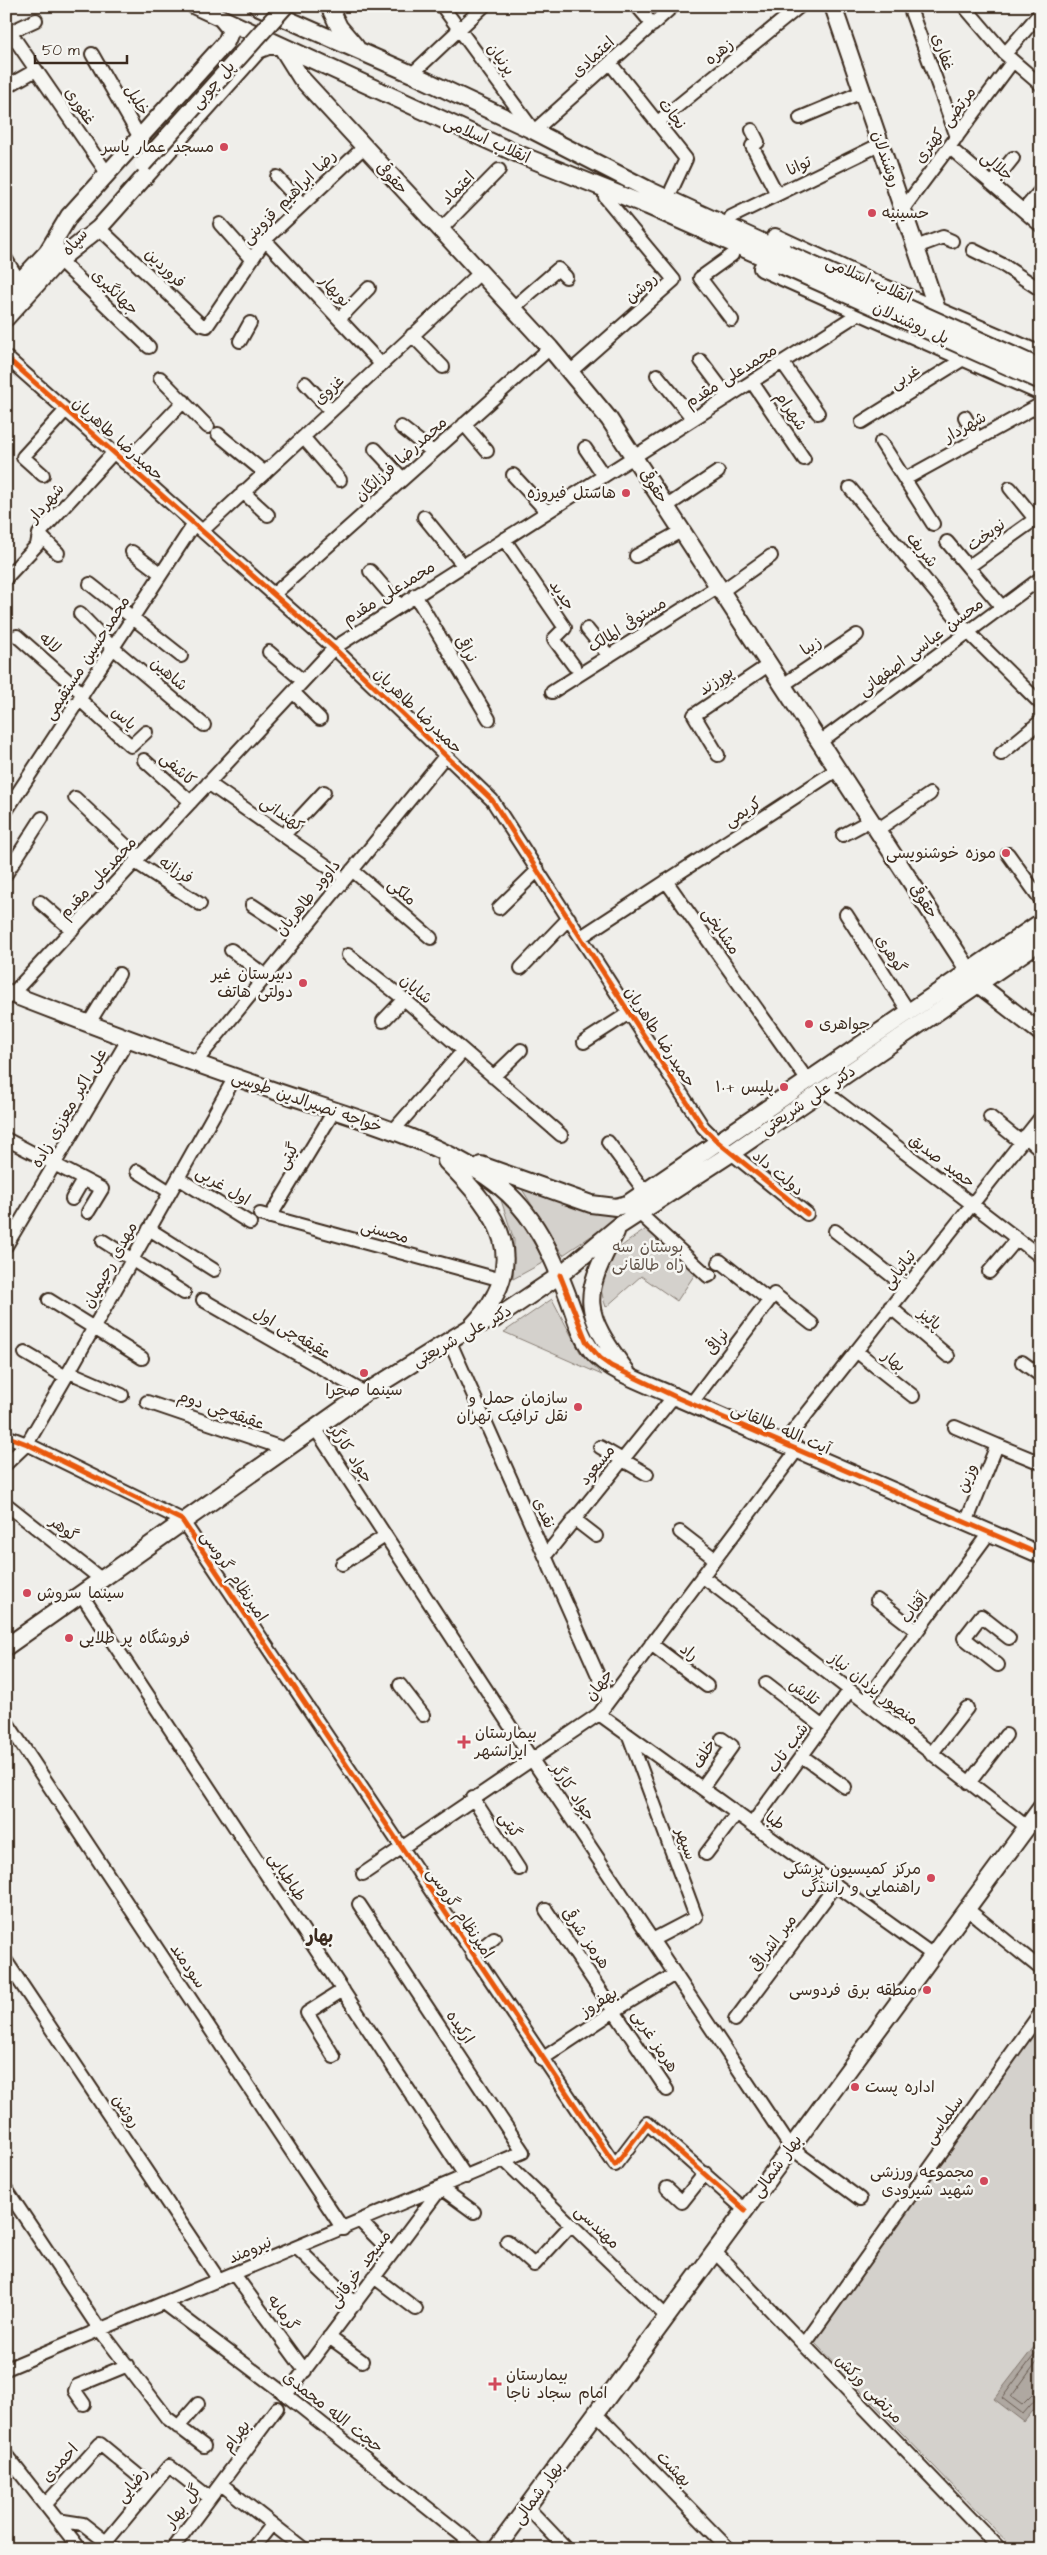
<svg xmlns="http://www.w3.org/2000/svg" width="1047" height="2555" viewBox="0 0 1047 2555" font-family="'Architects Daughter','Playpen Sans Arabic',sans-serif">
  <rect width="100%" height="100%" fill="#efeeea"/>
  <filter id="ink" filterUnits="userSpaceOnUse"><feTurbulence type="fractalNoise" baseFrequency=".02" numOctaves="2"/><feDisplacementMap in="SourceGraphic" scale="10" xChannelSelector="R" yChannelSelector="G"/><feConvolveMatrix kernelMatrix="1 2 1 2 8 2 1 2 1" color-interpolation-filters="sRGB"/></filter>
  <g filter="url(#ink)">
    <!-- green -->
    <path fill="#d4d1cc" stroke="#887e75" d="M520,1186L618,1218L563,1255Z
      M500,1197C518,1217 532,1238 544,1262L513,1279L514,1240Z
      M648,1228L697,1271L677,1301L641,1276L606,1307C604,1301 601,1293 601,1287C598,1258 627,1242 648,1228Z
      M552,1299L580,1352L602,1375L504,1332Z
      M1041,2021V2549H1014L813,2341Z"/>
    <!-- water -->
    <path fill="#afa8a1" stroke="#81766d" d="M1041,2338V2401L1024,2422L994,2399Z"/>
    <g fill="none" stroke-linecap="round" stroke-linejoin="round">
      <!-- shore -->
      <path stroke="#695c52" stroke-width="1" d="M1041,2346L1002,2398L1023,2414L1035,2400L1041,2398
        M1041,2356L1011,2397L1022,2405L1032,2395L1041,2392"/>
      <defs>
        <path id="minor" d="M442,6L534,131L673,6
          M637,6L653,25
          M909,6L957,137
          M964,6L1005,54L1041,85
          M36,20L10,32L107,173
          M92,54L139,136
          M1005,54L1041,12
          M610,63L686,159L672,189
          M412,74L484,6
          M6,87L36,70
          M800,118L862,92
          M658,122L800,6
          M752,130L758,142L752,146L777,194
          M949,147L1041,226
          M277,177L302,204
          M993,183L1013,158
          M903,209L1013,61
          M1024,210L1041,190
          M731,217L881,144
          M220,224L251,259
          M99,228L200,324L207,326L265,240L364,147
          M440,230L499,170
          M265,240L381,364
          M916,247L943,237L952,241
          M973,250L1003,265L1041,290
          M6,259L19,281
          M59,260L149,347
          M513,308L558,269L566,277
          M339,319L369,288
          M732,320L700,278L732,255
          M412,335L443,367
          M240,341L250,323
          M6,357L334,648L492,800L703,1127L719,1143L807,1214
          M701,361L728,397
          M782,362L818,413
          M570,372L674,280L605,197
          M657,375L693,419
          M160,378L208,427
          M752,382L804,459
          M305,383L331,411
          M965,417L977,439
          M862,422L965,358
          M464,424L487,451
          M401,427L433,452
          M218,434L265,473
          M303,437L340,480
          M881,442L933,524
          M585,448L604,476
          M375,449L403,479
          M125,463L184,401
          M43,475L23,457L66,410
          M513,475L547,512
          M905,479L1041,404
          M850,488L968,632L1041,704
          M1010,488L1035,519
          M243,492L268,515
          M667,506L718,472
          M424,517L463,565
          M202,531L480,273
          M39,534L58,553
          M504,539L565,628L554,639L574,666
          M947,542L968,567
          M132,552L161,574
          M636,556L683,530
          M370,571L400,606
          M6,578L37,545L39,534L114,452
          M90,584L181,656
          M722,591L771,556
          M274,594L550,348
          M415,595L489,719
          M1002,607L968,567L1041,515
          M80,614L113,648L204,725
          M587,629L609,656
          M17,636L83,694
          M269,652L303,681
          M783,685L857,635
          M293,692L320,719
          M552,692L719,586
          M79,699L131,746L146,732
          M820,742L1041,578
          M1001,754L1041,721
          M718,755L694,715L770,664
          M144,760L191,802
          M208,783L337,873
          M75,798L139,858
          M6,811L194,524
          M877,830L930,794
          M284,835L324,792
          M843,835L871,820
          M1008,854L1041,900
          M135,862L200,904
          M352,870L431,938
          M6,874L42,818
          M666,881L808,1081
          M40,902L72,930
          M252,905L299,936
          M499,908L538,870
          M846,914L909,1012
          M581,937L838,769
          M231,950L266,976
          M348,955L404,999L561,1135
          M521,968L569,918
          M12,994L334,648L861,312
          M383,1021L404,999
          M89,1023L119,974
          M584,1042L629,1013
          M195,1063L446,755
          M493,1077L521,1050
          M823,1090L1041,1257
          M990,1117L1021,1142
          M392,1132L463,1051
          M1025,1136L1041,1150
          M6,1139L102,1189L88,1212
          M608,1142L646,1193
          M137,1171L170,1192
          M178,1178L250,1223
          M72,1199L83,1180
          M639,1213L708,1276L710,1275
          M260,1214L502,1280
          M270,1217L334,1111
          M149,1229L214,1270
          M835,1231L906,1287
          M103,1241L184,1293
          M6,1246L129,1038
          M719,1263L720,1261L769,1300
          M989,1272L1017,1239
          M49,1300L142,1358
          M203,1300L365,1393
          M890,1307L948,1356
          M449,1340L609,1700
          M856,1351L913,1396
          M25,1353L66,1377
          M1022,1362L1041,1376
          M69,1372L122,1395
          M147,1402L285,1449
          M691,1404L774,1294L812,1324
          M955,1427L997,1445
          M315,1428L531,1758L791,2148L860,2199
          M6,1436L27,1444L182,1520L615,2165L647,2123L745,2210
          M783,1444L1041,1117
          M600,1447L647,1474
          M6,1464L27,1444L66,1377L235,1077
          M6,1504L101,1579
          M574,1519L596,1536
          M966,1523L997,1445L1041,1463
          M680,1532L715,1559
          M545,1556L674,1396
          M342,1564L385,1536
          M702,1576L1027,1827
          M81,1594L466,2177
          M877,1600L917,1631
          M651,1644L707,1686
          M998,1665L964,1638L981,1616L1009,1638
          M766,1683L823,1727
          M400,1685L423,1715
          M865,1702L989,1533
          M599,1714L933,1955
          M6,1721L343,2229
          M629,1736L696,1917L652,1940
          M931,1754L967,1708
          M802,1756L845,1787
          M969,1783L1006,1735
          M702,1788L732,1746L722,1739
          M473,1798L519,1869
          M752,1824L849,1691
          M706,1854L737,1813
          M363,1874L599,1714L797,1450
          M967,1909L1041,1969
          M546,1910L667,2090
          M473,1955L494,1938
          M6,1961L219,2280
          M735,2020L836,1885
          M334,2057L307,2013L343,1990
          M542,2059L616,2010L675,1974
          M505,2161L667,2317
          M667,2188L682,2202L705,2173
          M6,2189L100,2330L167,2418L204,2446
          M360,2221L392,2253
          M507,2241L534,2265L571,2225
          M297,2248L355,2304
          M715,2252L1000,2549
          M234,2274L305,2371
          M374,2277L416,2309
          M164,2303L286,2395L479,2549
          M329,2337L362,2361
          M804,2345L1041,2012
          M6,2369L523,2152L359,1904
          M286,2395L441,2188L474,2212
          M84,2404L75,2391L77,2386L128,2365
          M596,2413L729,2549
          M178,2427L198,2404
          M6,2455L80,2549
          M221,2484L304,2549
          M45,2505L100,2444L146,2482
          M527,2507L567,2549
          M57,2520L83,2524L115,2549
          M106,2542L169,2466L210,2498
          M172,2549L277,2408
          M252,2549L272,2524"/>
        <path id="major" d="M195,6L511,151L648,206L781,265
          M257,6L412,74L534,131L651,191L786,253
          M329,6L339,27L356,47
          M833,6L940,318
          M281,46L301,78L550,348L609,419L969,971L978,984L1041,1033
          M775,237L885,288L1041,355
          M48,251L69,216L226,42L231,30L221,18
          M59,260L99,228L258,50L268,46H281
          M762,268L1041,392
          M6,296L55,244
          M6,318L65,253
          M6,992C96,1027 187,1061 278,1092C343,1114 439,1140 494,1182C535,1212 553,1256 570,1302C576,1319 581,1337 592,1351C612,1374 651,1385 678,1398L1041,1555
          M446,1161C499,1213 534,1263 471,1327
          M481,1165L591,1204L616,1207L627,1204L1041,922
          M616,1232C581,1298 582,1311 626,1371
          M6,1647L365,1393L471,1327L495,1319L560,1275L619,1226L733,1152L1041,941
          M496,2549L1041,1808"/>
      </defs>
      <!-- minor casing -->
      <use href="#minor" stroke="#3b2a1e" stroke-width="16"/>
      <!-- major casing -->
      <use href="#major" stroke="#3b2a1e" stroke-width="20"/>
      <!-- minor -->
      <use href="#minor" stroke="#f6f6f2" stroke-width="12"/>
      <!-- major -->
      <use href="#major" stroke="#f6f6f2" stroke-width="16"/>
      <defs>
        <path id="major-bridge" d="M143,164L285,6
          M786,253L1041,368
          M781,265L1041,381"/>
      </defs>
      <!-- major-bridge casing -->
      <use href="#major-bridge" stroke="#3b2a1e" stroke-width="20" stroke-linecap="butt"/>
      <!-- major-bridge -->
      <use href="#major-bridge" stroke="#f6f6f2" stroke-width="16"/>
      <defs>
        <path id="cycleway" d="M6,357L334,648L492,800L703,1127L719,1143L807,1214
          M560,1275L587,1343L600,1358L611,1366L678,1398L1041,1555
          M6,1436L27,1444L182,1520L615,2165L647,2123L745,2210"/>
      </defs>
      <!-- cycleway casing -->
      <use href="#cycleway" stroke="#f6f6f2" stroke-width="8"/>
      <!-- cycleway -->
      <use href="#cycleway" stroke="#e8590c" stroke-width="5"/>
    </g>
  </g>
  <!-- markers -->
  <g fill="#d1495b" stroke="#f6f6f2" stroke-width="2">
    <circle cx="224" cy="147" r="5"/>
    <circle cx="872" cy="213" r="5"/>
    <circle cx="626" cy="493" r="5"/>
    <circle cx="1006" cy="853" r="5"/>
    <circle cx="303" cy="983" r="5"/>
    <circle cx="809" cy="1024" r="5"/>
    <circle cx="784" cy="1087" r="5"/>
    <circle cx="364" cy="1373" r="5"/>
    <circle cx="578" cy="1407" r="5"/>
    <circle cx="27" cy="1593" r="5"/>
    <circle cx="69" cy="1638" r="5"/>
    <path d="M461.5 1734.5h5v5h5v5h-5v5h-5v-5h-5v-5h5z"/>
    <circle cx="931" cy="1878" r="5"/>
    <circle cx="927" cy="1990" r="5"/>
    <circle cx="855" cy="2087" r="5"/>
    <circle cx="984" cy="2181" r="5"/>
    <path d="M492.5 2376.5h5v5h5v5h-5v5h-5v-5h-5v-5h5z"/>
  </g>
  <g text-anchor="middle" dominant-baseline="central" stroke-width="5" stroke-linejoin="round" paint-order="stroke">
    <!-- street labels -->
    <g font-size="16" fill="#3b2a1e" stroke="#f6f6f2">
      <text transform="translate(719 52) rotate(-39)">زهره</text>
      <text transform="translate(943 52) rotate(70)">غفاری</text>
      <text transform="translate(593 57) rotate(-42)">اعتمادی</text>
      <text transform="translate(501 59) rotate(54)">پرنیان</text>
      <text transform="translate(213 85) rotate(-49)">پل چوبی</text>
      <text transform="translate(137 100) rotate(60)">خلیل</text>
      <text transform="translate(80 106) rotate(56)">غفوری</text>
      <text transform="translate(672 114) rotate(52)">نجات</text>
      <text transform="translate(945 125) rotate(-53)">مرتضی کهتری</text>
      <text transform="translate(487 140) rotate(24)">انقلاب اسلامی</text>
      <text transform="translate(886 159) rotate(71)">روشندلان</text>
      <text transform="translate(799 166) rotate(-26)">توانا</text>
      <text transform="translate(997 166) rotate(40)">جلالی</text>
      <text transform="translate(392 178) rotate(47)">حقوقی</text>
      <text transform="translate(458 188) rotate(-45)">اعتماد</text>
      <text transform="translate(289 197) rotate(-45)">رضا ابراهیم قزوینی</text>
      <text transform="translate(75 242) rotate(-49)">سپاه</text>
      <text transform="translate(165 268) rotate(44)">فروردین</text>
      <text transform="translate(869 280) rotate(24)">انقلاب اسلامی</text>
      <text transform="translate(641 288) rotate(-41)">روشن</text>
      <text transform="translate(335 291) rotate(47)">نوبهار</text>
      <text transform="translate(115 292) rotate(44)">جهانگیری</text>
      <text transform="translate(911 323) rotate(24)">پل روشندلان</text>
      <text transform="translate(731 376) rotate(-32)">محمدعلی مقدم</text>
      <text transform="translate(905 377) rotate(-32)">غربی</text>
      <text transform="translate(329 390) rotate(-43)">غزوی</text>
      <text transform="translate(791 411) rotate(56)">شهرام</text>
      <text transform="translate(965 427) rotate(-29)">شهردار</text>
      <text transform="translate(118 439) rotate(42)">حمیدرضا طاهریان</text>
      <text transform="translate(401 459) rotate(-42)">محمدرضا فرزانگان</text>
      <text transform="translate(654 486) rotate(57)">حقوقی</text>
      <text transform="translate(46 503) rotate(-49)">شهردار</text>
      <text transform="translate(986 535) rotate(-36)">نوبخت</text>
      <text transform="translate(922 550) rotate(51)">شریف</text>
      <text transform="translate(389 593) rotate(-32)">محمدعلی مقدم</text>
      <text transform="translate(562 595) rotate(56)">جدید</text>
      <text transform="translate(627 625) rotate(-32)">مستوفی المالک</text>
      <text transform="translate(50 643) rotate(42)">لاله</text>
      <text transform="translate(811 646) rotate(-34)">زیبا</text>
      <text transform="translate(921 647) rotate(-37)">محسن عباسی اصفهانی</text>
      <text transform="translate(466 649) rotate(59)">نراقی</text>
      <text transform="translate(87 658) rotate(-57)">محمدحسین مستقیمی</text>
      <text transform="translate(169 674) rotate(40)">شاهین</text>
      <text transform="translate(716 681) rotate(-34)">پورزند</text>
      <text transform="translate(418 711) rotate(44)">حمیدرضا طاهریان</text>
      <text transform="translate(124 718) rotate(42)">یاس</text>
      <text transform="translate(178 769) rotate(42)">کاشفی</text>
      <text transform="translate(743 812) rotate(-33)">کریمی</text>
      <text transform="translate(282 814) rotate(35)">کهندانی</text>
      <text transform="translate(176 870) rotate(33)">فرزانه</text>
      <text transform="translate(98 878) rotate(-47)">محمدعلی مقدم</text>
      <text transform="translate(402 892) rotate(41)">ملکی</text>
      <text transform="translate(308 898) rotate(-51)">داوود طاهریان</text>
      <text transform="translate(924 901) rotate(57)">حقوقی</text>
      <text transform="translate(721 931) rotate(55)">مشایخی</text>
      <text transform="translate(891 954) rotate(57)">گوهری</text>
      <text transform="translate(416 989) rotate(40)">شایان</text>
      <text transform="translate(660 1037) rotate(57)">حمیدرضا طاهریان</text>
      <text transform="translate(808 1100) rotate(-34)">دکتر علی شریعتی</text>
      <text transform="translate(307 1102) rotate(19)">خواجه نصیرالدین طوسی</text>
      <text transform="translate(69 1108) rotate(-60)">علی اکبر معززی زاده</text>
      <text transform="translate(288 1156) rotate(-59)">گیتی</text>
      <text transform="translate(942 1161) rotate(37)">حمید صدیق</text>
      <text transform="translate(778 1173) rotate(40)">دولت داد</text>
      <text transform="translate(223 1186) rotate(31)">اول غربی</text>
      <text transform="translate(385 1232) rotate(15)">محسنی</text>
      <text transform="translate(110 1265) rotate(-61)">مهدی رحیمیان</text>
      <text transform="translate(899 1270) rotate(-52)">تباتبایی</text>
      <text transform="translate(930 1319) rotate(40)">پائیز</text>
      <text transform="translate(292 1333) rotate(30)">عقیقه‌چی اول</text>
      <text transform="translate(462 1336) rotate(-29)">دکتر علی شریعتی</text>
      <text transform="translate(717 1342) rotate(-53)">نراقی</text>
      <text transform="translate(894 1361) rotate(38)">بهار</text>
      <text transform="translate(221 1410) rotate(19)">عقیقه‌چی دوم</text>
      <text transform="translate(781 1429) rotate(23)">آیت الله طالقانی</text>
      <text transform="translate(351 1454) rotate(57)">جواد کارگر</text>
      <text transform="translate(597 1465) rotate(-51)">مسعود</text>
      <text transform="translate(967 1478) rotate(-68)">وزین</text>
      <text transform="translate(544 1513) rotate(66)">نقدی</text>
      <text transform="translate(64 1529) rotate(38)">گوهر</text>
      <text transform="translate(234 1576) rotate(56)">امیرنظام گروسی</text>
      <text transform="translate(914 1608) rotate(-54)">آفتاب</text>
      <text transform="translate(689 1652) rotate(37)">راد</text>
      <text transform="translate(599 1685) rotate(-52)">جهان</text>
      <text transform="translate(874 1689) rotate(38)">منصور یزدان نیاز</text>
      <text transform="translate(804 1692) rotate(37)">تلاش</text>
      <text transform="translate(788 1748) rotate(-54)">شب تاب</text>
      <text transform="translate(704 1754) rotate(-59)">خلف</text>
      <text transform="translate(573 1792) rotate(56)">جواد کارگر</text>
      <text transform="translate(775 1821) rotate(36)">طبا</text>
      <text transform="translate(510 1825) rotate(57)">گیتی</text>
      <text transform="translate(686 1844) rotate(70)">سپهر</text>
      <text transform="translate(287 1877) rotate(57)">طباطبایی</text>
      <text transform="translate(460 1913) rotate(56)">امیرنظام گروسی</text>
      <text transform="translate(586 1938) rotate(55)">هرمز شرقی</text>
      <text transform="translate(773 1943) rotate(-53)">میر اشراقی</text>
      <text transform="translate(188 1966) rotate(56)">سودمند</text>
      <text transform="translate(599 2002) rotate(-33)">بهفروز</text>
      <text transform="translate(460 2027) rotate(56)">ارکیده</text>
      <text transform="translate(655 2041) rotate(57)">هرمز غربی</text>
      <text transform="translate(126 2111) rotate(56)">روشن</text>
      <text transform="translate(944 2120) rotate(-55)">سلماسی</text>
      <text transform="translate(777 2166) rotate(-54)">بهار شمالی</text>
      <text transform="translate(597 2227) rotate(44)">مهندسی</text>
      <text transform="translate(250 2250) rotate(-23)">نیرومند</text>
      <text transform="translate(360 2269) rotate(-53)">مسجد خرقانی</text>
      <text transform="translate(283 2313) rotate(54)">گرمابه</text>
      <text transform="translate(869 2389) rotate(46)">مرتضی ورکش</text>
      <text transform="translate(333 2412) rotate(38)">حجت الله محمدی</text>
      <text transform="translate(236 2436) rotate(-53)">بهرام</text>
      <text transform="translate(60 2463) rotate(-48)">احمدی</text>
      <text transform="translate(674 2469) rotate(46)">بهشت</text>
      <text transform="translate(132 2485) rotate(-51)">رضایی</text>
      <text transform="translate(538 2493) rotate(-54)">بهار شمالی</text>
      <text transform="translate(183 2506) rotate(-53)">گل بهار</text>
    </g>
    <!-- poi labels -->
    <g font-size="16" fill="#3b2a1e" stroke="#f6f6f2" text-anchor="end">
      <text x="214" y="147">مسجد عمار یاسر</text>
      <text x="882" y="213" text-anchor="start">حسینیه</text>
      <text x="616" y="493">هاستل فیروزه</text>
      <text x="996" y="853">موزه خوشنویسی</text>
      <text x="293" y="974">دبیرستان غیر<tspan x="293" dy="18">دولتی هاتف</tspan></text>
      <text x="819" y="1024" text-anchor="start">جواهری</text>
      <text x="774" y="1087">پلیس +۱۰</text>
      <text x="364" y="1390" text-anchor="middle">سینما صحرا</text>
      <text x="568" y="1398">سازمان حمل و<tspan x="568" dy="18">نقل ترافیک تهران</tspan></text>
      <text x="37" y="1593" text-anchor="start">سینما سروش</text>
      <text x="79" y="1638" text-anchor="start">فروشگاه پر طلایی</text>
      <text x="475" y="1733" text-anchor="start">بیمارستان<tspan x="475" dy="18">ایرانشهر</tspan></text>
      <text x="921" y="1869">مرکز کمیسیون پزشکی<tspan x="921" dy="18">راهنمایی و رانندگی</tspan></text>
      <text x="917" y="1990">منطقه برق فردوسی</text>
      <text x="865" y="2087" text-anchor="start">اداره پست</text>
      <text x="974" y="2172">مجموعه ورزشی<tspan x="974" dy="18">شهید شیرودی</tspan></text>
      <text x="506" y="2375" text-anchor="start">بیمارستان<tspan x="506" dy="18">امام سجاد ناجا</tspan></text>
    </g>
    <!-- park labels -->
    <g font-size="16" fill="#61544a" stroke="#f6f6f2">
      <text x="648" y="1247">بوستان سه<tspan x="648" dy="18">راه طالقانی</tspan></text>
    </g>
    <!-- neighbourhood labels -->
    <g font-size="18" font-weight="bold" fill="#3b2a1e" stroke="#f6f6f2">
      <text x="320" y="1936">بهار</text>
    </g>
  </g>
  <!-- margin -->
  <rect width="1047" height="2555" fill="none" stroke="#f6f6f2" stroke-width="25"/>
  <rect x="12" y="12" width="1022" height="2530" fill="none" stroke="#3b2a1e" stroke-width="2" filter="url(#ink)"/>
  <!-- scale -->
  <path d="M35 55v8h92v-8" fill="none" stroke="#3b2a1e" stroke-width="2.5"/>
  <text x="42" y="55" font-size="15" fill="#3b2a1e" stroke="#f6f6f2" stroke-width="4" paint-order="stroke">50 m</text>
</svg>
